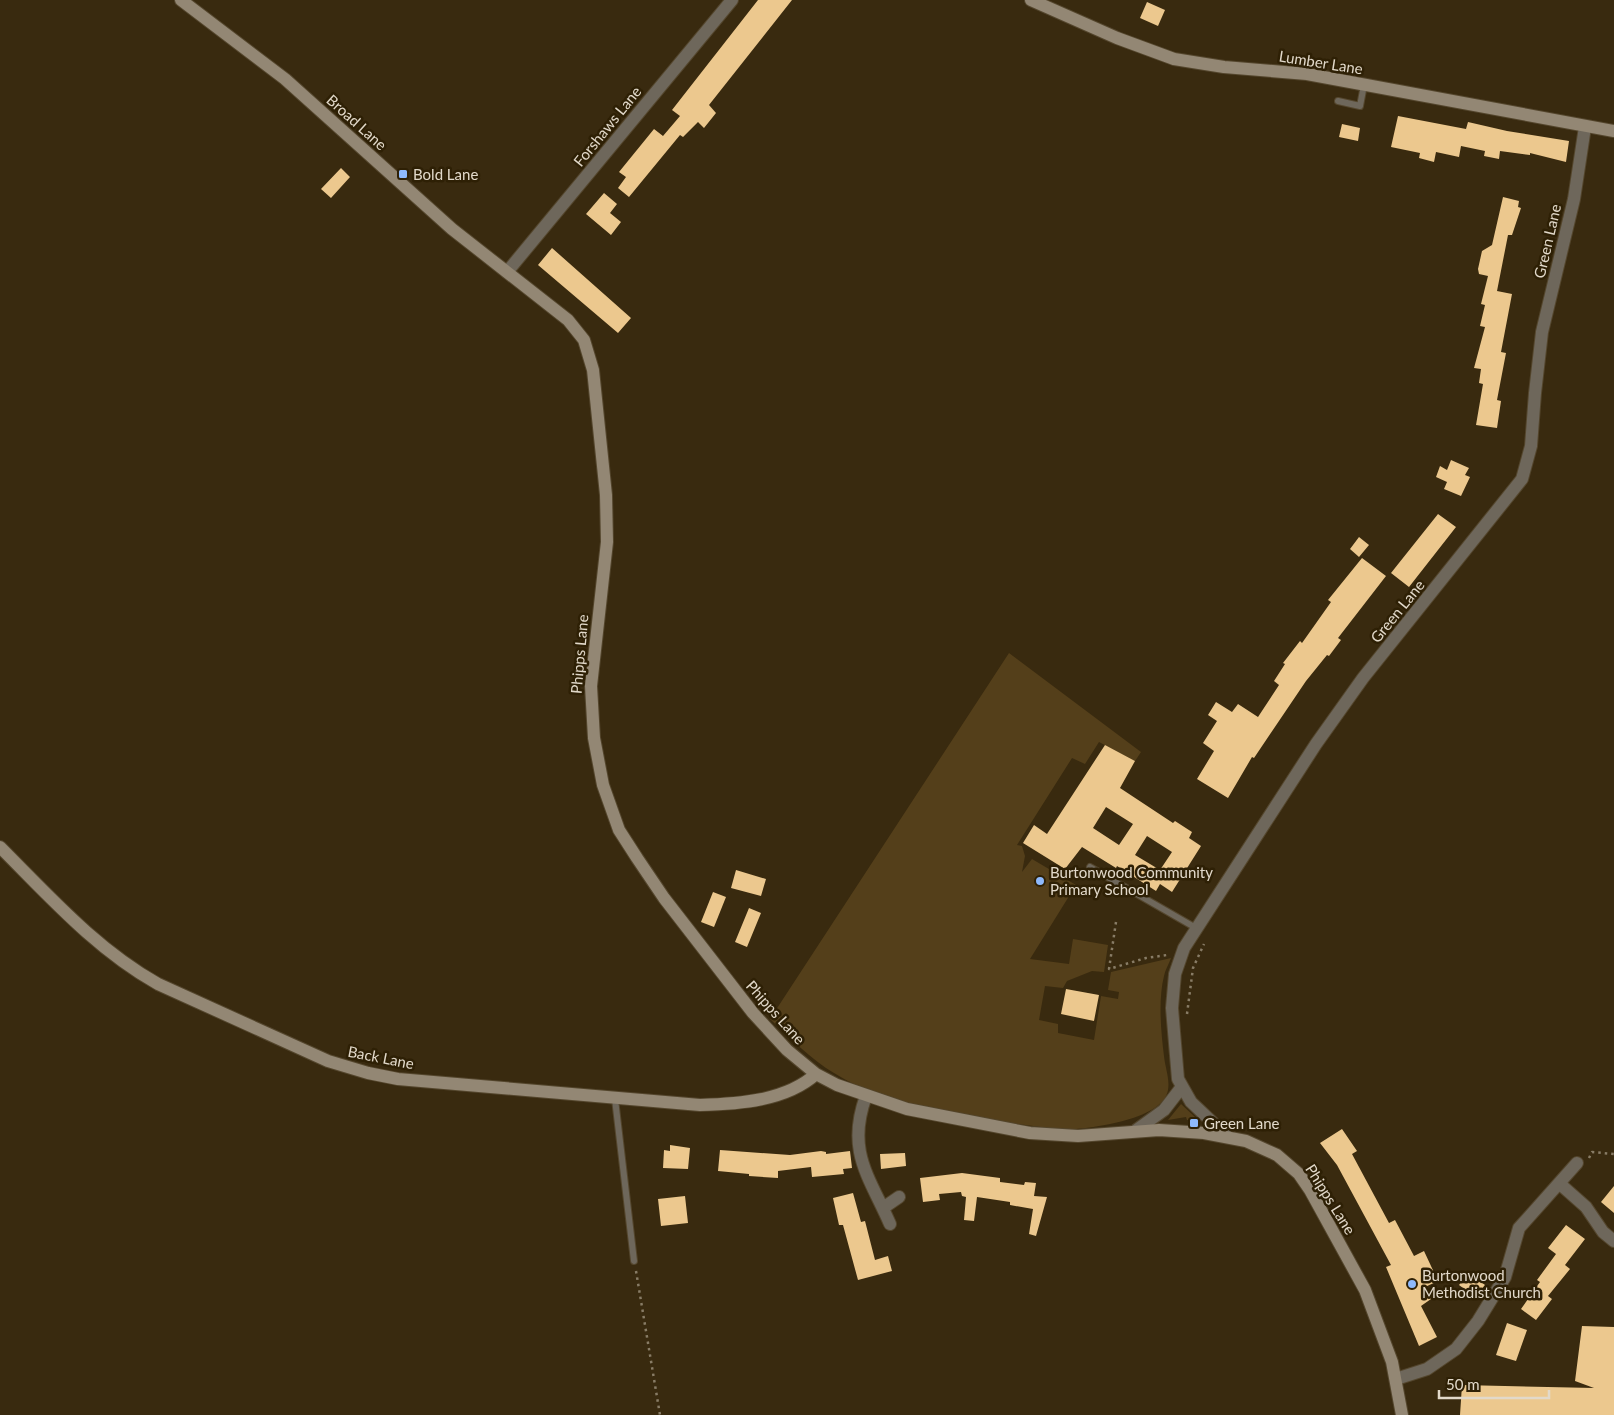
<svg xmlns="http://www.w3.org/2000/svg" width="1614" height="1415" viewBox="0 0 1614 1415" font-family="Lato,sans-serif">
  <rect width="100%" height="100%" fill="#392a0f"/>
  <!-- green -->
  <path fill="#543f1a" d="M1009,653L1141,752L1135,761L1099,742L1085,764L1072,758L1017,845L1022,846L1025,856L1022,872L1032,859L1076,885L1030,959L1069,964L1073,939L1108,945L1104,972L1092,971L1067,981L1063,988L1045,986L1039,1020L1058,1024V1033L1094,1040L1101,996L1118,999L1119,992L1108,990L1111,972L1171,958C1169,964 1165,970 1164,976C1158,1000 1161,1032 1164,1056C1165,1067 1170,1079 1168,1090C1163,1121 1086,1129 1062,1130C986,1119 900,1114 834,1073C810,1059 791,1038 770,1019Z
    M1181,1104L1195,1117L1196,1121L1187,1120L1186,1117L1168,1120Z"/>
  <!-- building -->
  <path fill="#ecc88e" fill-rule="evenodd" d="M758,0H792L709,105L716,113L704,128L698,122L683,137L680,135L629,197L618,188L626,177L619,172L654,129L663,136L680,116L672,110Z
    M1147,2L1165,10L1158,26L1140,18Z
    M1398,116L1466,129L1468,122L1507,131L1569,141L1566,162L1530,153V155L1500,151L1499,159L1484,156L1485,151L1461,146L1459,157L1436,152L1434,162L1419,158L1420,153L1391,147Z
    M1342,124L1360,128L1358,141L1339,137Z
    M341,168L350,177L331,198L321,189Z
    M604,193L617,204L610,213L621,222L611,235L586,214Z
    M1503,197L1519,201L1518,207L1521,208L1512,235H1508L1497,291L1512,294L1501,352L1506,353L1497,400L1501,401L1497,428L1476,425L1483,384L1479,383L1481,369L1474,368L1485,327L1480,326L1485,305L1481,304L1488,276L1479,274L1478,269L1482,251L1492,245Z
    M552,248L631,318L618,333L538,265Z
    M1451,460L1469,468L1465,475L1470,477L1461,496L1444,489L1447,482L1436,477L1440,466L1447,470Z
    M1438,514L1456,527L1409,587L1391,573Z
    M1359,537L1369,545L1359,557L1350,549Z
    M1362,558L1386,576L1338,638L1341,640L1329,656L1327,655L1306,681L1254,758L1252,757L1228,798L1197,779L1214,751L1203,743L1217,721L1208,715L1216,702L1232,712L1238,704L1258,717L1279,685L1274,681L1285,664L1283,663L1300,641L1302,643L1331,602L1328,600Z
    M1105,745L1135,761L1120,788L1173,823L1175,821L1192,832L1189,838L1201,846L1172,892L1160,884L1156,891L1117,866L1116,868L1082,847L1065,869L1023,843L1034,825L1047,834ZM1106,807L1133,824L1119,845L1093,828ZM1147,836L1172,852L1160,870L1135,855Z
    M736,870L766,879L761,896L731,888Z
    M713,892L726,897L714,927L701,922Z
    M749,908L761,913L747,947L735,942Z
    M1066,989L1099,995L1094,1021L1061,1014Z
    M1342,1129L1357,1151L1352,1154L1389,1223L1395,1220L1414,1256L1424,1251L1438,1281L1425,1287L1431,1299L1421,1306L1437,1337L1419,1346L1386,1267L1391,1265L1337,1165L1320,1143Z
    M670,1145L690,1148L688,1169L663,1168L664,1150L670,1151Z
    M720,1150L790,1155L821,1151L826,1152V1154L850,1151L852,1168L843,1169L844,1174L812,1177L811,1167L778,1171V1178L749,1176V1174L718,1171Z
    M905,1153L906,1166L881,1169L880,1154Z
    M962,1173L1000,1178V1182L1024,1185L1025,1182L1036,1183L1034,1196L1047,1197L1036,1236L1029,1234L1033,1209L1010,1205V1202L977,1197L974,1221L964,1220L966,1197L962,1196L961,1192L939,1194L940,1200L923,1202L920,1178Z
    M1614,1186V1213L1601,1202Z
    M853,1193L861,1222L865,1221L875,1260L888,1256L892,1271L858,1280L843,1225H839L833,1198Z
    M685,1196L688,1223L661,1226L658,1199Z
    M1566,1225L1585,1239L1565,1265L1570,1269L1548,1296L1552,1299L1536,1320L1521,1309L1540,1282L1537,1280L1556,1254L1548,1248Z
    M1469,1272L1485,1285L1475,1297L1459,1285Z
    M1507,1323L1527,1330L1516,1361L1496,1355Z
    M1582,1326L1614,1327V1415H1460L1462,1385L1594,1388L1575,1381Z"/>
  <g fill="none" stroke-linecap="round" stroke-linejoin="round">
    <defs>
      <path id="lane" d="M1338,101L1360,106L1364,85
        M1090,867L1196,928
        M615,1099L634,1261"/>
      <path id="street" d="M507,272L732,0
        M866,1096C846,1151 869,1176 890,1224
        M1135,1131L1164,1110L1181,1088
        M1227,1136L1191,1102L1178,1079L1172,1008L1175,974L1184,948L1316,744L1363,678L1522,479L1531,446L1535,393L1542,332L1574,199L1585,127
        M1560,1184L1586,1207L1603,1232L1614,1241
        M883,1208L899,1197
        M1396,1379L1427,1369L1456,1349L1478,1321L1505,1277L1519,1228L1577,1163"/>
      <path id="secondary" d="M181,0L285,79L452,229L568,320L584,340L593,370L606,495L607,542L591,686L594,738L603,785L619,830L637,858L664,898L753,1013L787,1050L816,1074L837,1085L907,1109L1030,1133L1078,1136L1159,1130L1204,1133L1246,1141L1277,1155L1299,1174L1310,1190L1365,1290L1392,1362L1402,1415
        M1031,0L1117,38L1174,59L1224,67L1307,74L1614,131
        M0,847C50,897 96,949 158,984L328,1061L368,1073L398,1079L700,1105C738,1104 786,1101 816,1074"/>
    </defs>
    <!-- lane casing -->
    <use href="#lane" stroke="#54462d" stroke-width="8"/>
    <!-- street casing -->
    <use href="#street" stroke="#54462d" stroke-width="14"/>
    <!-- secondary casing -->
    <use href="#secondary" stroke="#54462d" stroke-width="14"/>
    <!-- path -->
    <path stroke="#887c66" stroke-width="2.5" stroke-dasharray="2.5 4" stroke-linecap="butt" d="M1116,922L1109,969L1146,958L1167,955
      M1187,1014L1193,968L1204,944
      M1589,1158L1592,1152L1614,1154
      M636,1271L660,1415"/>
    <!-- lane -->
    <use href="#lane" stroke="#6e675b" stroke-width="6"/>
    <!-- street -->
    <use href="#street" stroke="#6e675b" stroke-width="12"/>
    <!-- secondary -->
    <use href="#secondary" stroke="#938774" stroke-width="12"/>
  </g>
  <!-- markers -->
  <g fill="#8eb9fc" stroke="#2e2005" stroke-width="2">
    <rect x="398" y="169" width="10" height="10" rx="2.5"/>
    <circle cx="1040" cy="881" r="5"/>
    <rect x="1189" y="1118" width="10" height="10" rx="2.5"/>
    <circle cx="1412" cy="1284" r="5"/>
  </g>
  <g text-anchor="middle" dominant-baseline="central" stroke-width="5" stroke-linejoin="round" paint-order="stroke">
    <!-- street labels -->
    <g font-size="15" fill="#e2d9ca" stroke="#2e2005">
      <text transform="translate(1321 62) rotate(9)">Lumber Lane</text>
      <text transform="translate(357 122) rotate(42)">Broad Lane</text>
      <text transform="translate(607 126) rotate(-51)">Forshaws Lane</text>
      <text transform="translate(1547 241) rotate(-77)">Green Lane</text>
      <text transform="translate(1397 611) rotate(-51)">Green Lane</text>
      <text transform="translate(579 654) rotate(-85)">Phipps Lane</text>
      <text transform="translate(776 1012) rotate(48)">Phipps Lane</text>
      <text transform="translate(381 1057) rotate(11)">Back Lane</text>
      <text transform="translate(1331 1199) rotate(58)">Phipps Lane</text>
    </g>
    <!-- poi labels -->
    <g font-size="15" fill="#e2d9ca" stroke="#2e2005" text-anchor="start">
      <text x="413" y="174">Bold Lane</text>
      <text x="1050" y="872">Burtonwood Community<tspan x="1050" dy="17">Primary School</tspan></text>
      <text x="1204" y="1123">Green Lane</text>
      <text x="1422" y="1275">Burtonwood<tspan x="1422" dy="17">Methodist Church</tspan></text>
    </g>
  </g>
  <!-- scale -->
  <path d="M1439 1390v8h110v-8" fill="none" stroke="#e2d9ca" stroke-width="2.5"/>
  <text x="1446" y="1390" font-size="15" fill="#e2d9ca" stroke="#2e2005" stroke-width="4" paint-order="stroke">50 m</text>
</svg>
